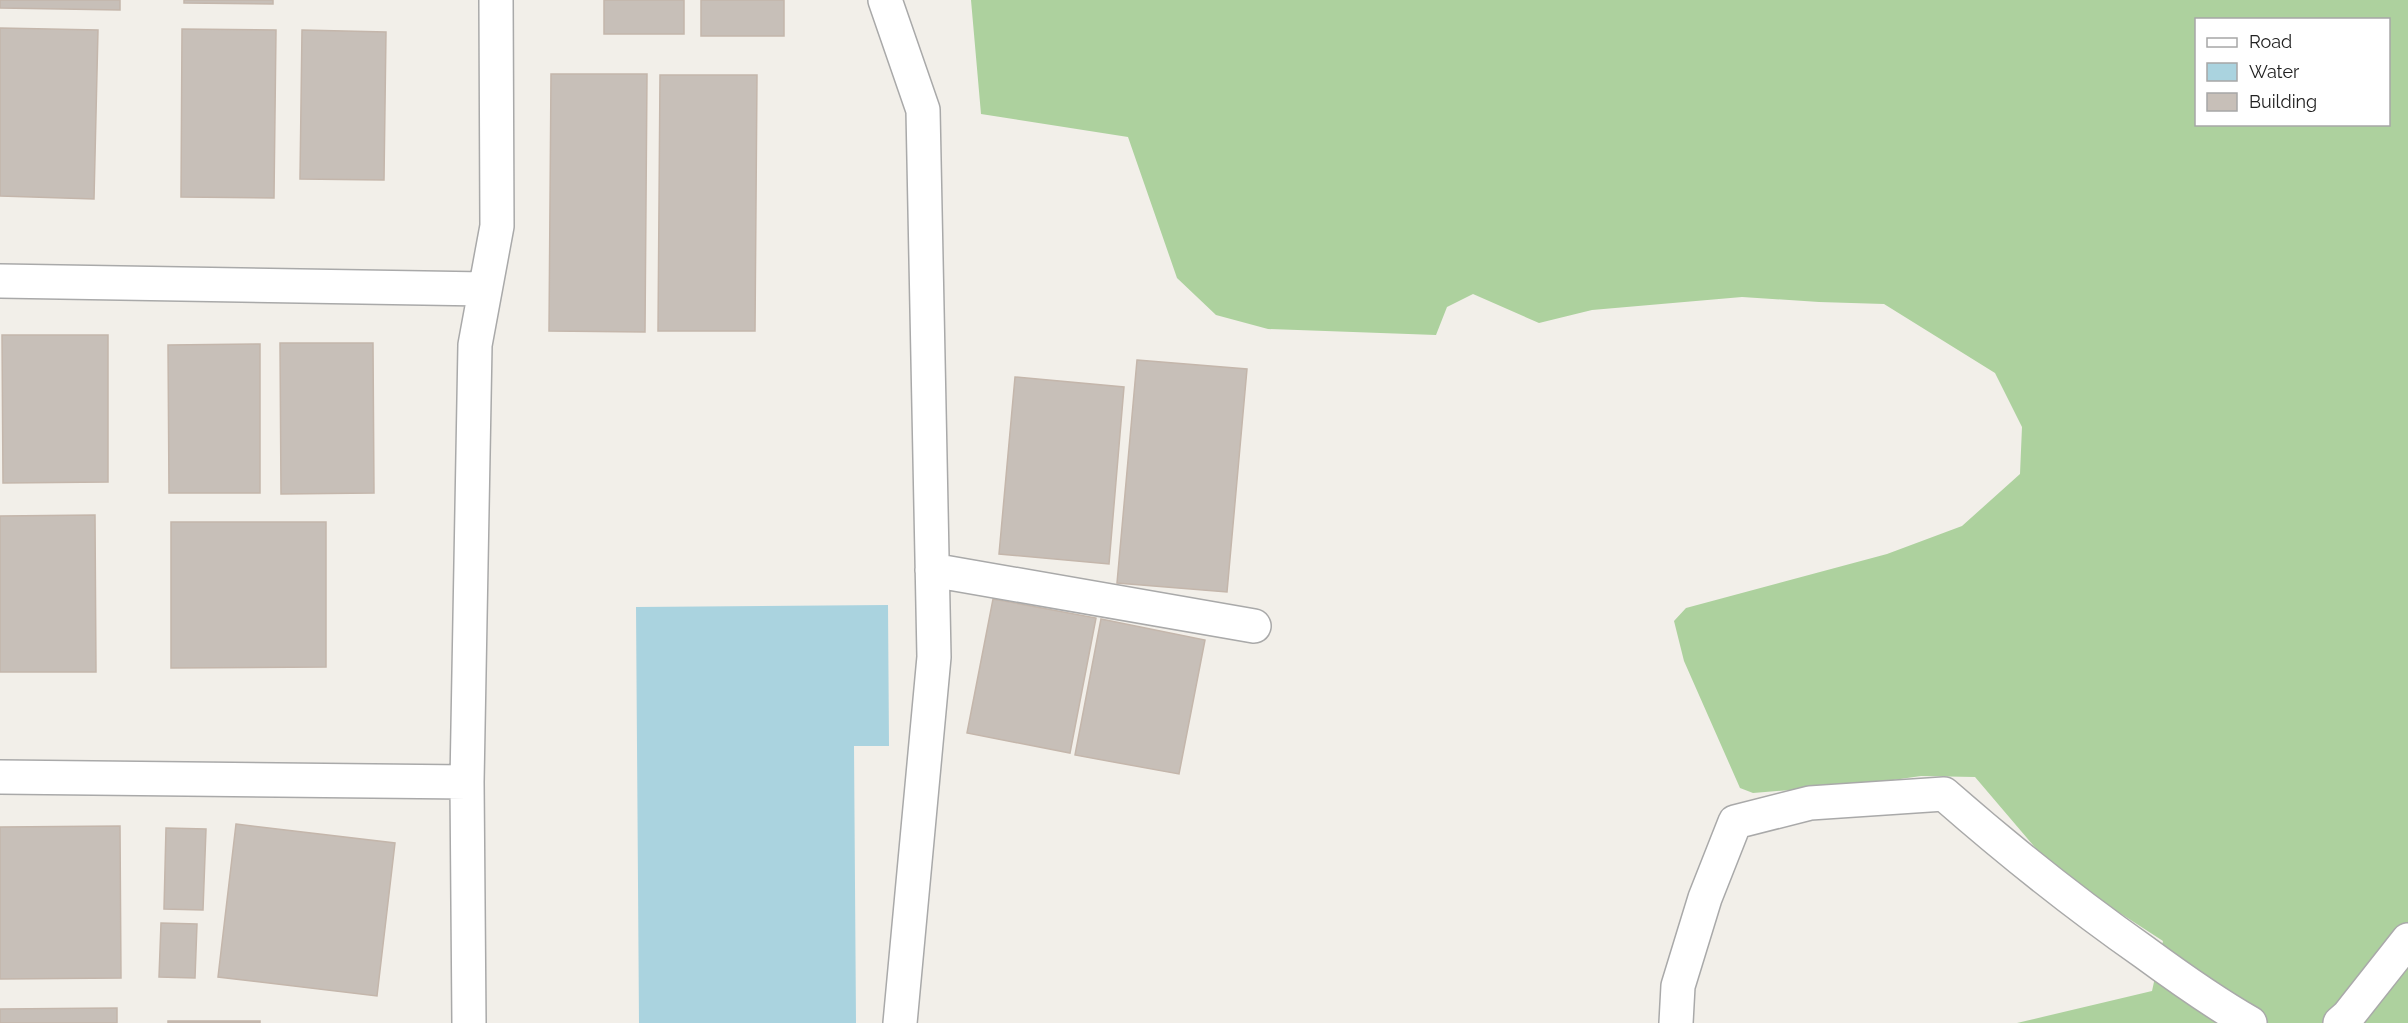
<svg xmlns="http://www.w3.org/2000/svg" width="2408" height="1023" viewBox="0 0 2408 1023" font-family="Raleway,sans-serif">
  <rect width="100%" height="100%" fill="#f2efe9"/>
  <!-- forest -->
  <path fill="#add19e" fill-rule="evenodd" d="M971,0H2408V1023H2017L2152,991L2163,941L2055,871L1975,777L1921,776L1865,784L1753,793L1740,788L1684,661L1674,621L1686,608L1887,554L1962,526L2020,474L2022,427L1995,373L1884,304L1819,302L1742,297L1592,310L1539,323L1473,294L1447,307L1436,335L1268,329L1216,315L1177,278L1128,137L981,114ZM2196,20H2388V124H2196Z"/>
  <!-- water -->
  <path fill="#aad3df" d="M888,605L889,746H854L856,1023H639L636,607Z"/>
  <!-- building -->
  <path fill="#c7bfb8" stroke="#c4b6ab" stroke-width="1.5" d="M0,0H120V10L0,8Z
    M184,0H273V4L184,3Z
    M604,0H684V34H604Z
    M701,0H784V36H701Z
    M0,28L98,30L94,199L0,196Z
    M182,29L276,30L274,198L181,197Z
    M302,30L386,32L384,180L300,179Z
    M551,74H647L645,332L549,331Z
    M660,75H757L755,331H658Z
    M2,335H108V482L3,483Z
    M280,343H373L374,493L281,494Z
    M260,344V493H169L168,345Z
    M1137,360L1247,369L1227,592L1117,583Z
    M1015,377L1124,387L1109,564L999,554Z
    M95,515L96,672H0V516Z
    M171,522H326V667L171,668Z
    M993,599L1096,618L1070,753L967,733Z
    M1101,619L1205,640L1179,774L1075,755Z
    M236,824L395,843L377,996L218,977Z
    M120,826L121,978L0,979V827Z
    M166,828L206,829L203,910L164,909Z
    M161,923L197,924L195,978L159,977Z
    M117,1008V1023H0V1009Z
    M168,1021H260V1023H168Z"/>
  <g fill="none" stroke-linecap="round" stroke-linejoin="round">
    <defs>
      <path id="minor" d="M885,0L923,110L934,657L900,1023
        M0,281L485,289
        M932,570L1254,626
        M0,777L467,782
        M469,1023L467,782L475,345L497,226L496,0
        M1676,1023L1678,986L1705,898L1735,822L1810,803L1944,794C2008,850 2074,903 2144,952C2178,977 2213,1002 2250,1023
        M2340,1023L2348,1016L2408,940"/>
    </defs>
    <!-- minor casing -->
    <use href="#minor" stroke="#a9a9a9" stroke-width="36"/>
    <!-- minor -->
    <use href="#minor" stroke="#fff" stroke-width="33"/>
  </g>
  <!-- legend -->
  <rect x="2195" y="18" width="195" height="108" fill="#ffffff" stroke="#a7a7a7" stroke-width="1.5"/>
  <rect x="2207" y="38" width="30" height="9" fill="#ffffff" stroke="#a7a7a7" stroke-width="1.5"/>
  <text x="2249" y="48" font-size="18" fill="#222222">Road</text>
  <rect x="2207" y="63" width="30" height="18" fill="#aad3df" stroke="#a7a7a7" stroke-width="1.5"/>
  <text x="2249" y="78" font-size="18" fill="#222222">Water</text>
  <rect x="2207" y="93" width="30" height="18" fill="#c7bfb8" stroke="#a7a7a7" stroke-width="1.5"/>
  <text x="2249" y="108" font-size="18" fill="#222222">Building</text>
</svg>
